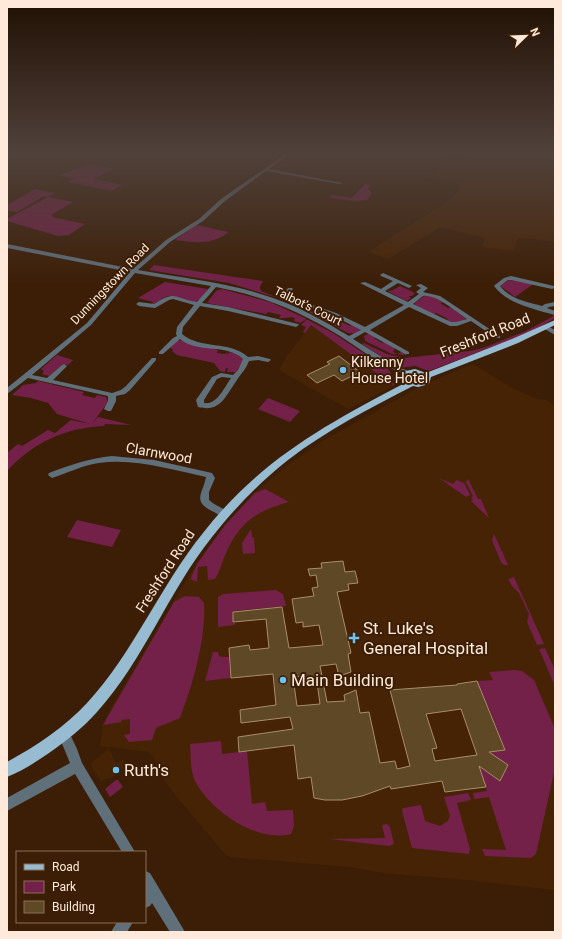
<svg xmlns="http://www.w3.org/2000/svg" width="562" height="939" viewBox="0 0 562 939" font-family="Roboto,sans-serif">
  <rect width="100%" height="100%" fill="#3c1e06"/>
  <!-- built -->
  <path fill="#472305" d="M447,157L555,168V243L534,239L518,238L513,251L482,247L485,238L441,227L388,259L368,252L445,203L459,191L460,180L429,178Z
    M311,325L394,386L348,409L279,370L287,356Z
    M473,364L510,387L537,399L546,400L555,406V890L467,880L384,873L350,867L230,857L224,853L178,798L154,767L158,764L149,752L100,746L103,725L108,713L196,564L225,525L255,492L287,466L319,443L423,385Z
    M109,748L116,764L123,759L127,766L112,778L104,779L101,782L90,764Z"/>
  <!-- green -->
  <path fill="#732148" d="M90,164L114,169L94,179L122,185L112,191L68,182L73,179L59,175Z
    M365,184L370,185L368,189L372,193L367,200L354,201L330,198L333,195L352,198Z
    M35,189L55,193L48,197L44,196L17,212L7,210V205Z
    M48,197L73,202L51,215L53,216L52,217L85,224L69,235L58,236L7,221V219Z
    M196,225L229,232C211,245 197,243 175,240Z
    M154,265L263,281L260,287L261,291L281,299L229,283L149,270Z
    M509,280L532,284V285L515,297L500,286Z
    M165,282L208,289C205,293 202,299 198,301C190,306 179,295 170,296C163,296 158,303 151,305L153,302L138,298Z
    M400,286L415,293L412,296H410L409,297L411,298L407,301L389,292L388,290L391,291Z
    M222,289L270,302L307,319L300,323L294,321L295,318C289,316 286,319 279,318L281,315L268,312L266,314L207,303L216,291Z
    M424,296H433L444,302L440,303L448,308L451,307L466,319L454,323L446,321L448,319L436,313L432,315L415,305V303Z
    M306,306L311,308L309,310L314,312L317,310L319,311L318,314C323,317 328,313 337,317L335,319L350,326L353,324L361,329L360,331L356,334L348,333L303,309Z
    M552,313L555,315V318L531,332L429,371L415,366L399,368L362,344L364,343L387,354L404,358L470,351L483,348L526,331L552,317L554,315Z
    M306,320H308L333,333L388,369L391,373L388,378L394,384V386L311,325L305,333L303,332L306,327L301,325Z
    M370,333L377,336L374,338L382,343L385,341L395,348L393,352L397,354L402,352L408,355L392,354L365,341L364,336Z
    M181,340L218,350L217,353L225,354L228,352L227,355L230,352L236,354L244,360L236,372H227L228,368H226L225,372L220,371L214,363L177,355L172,351L173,350L170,347L177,341Z
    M57,355L73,360L68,365L63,364L49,376L42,374L44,371L41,369Z
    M38,381L84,392L82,395L95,398L97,395L106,397L108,402L92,424L98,417L131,425L105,424L104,426C65,428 34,442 7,471V453L18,444L22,446L48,430L55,433L71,420L90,424L57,414L48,403L31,398L12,395L23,385L36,383Z
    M268,398L300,411L290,422L258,409Z
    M439,478L453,484L457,480L464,483L470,495L466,497Z
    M468,479L478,499H481L489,518L471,501L473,500L471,498L473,496L466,482Z
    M265,489L289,502C256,511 240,522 226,553C222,562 220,571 215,579L208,580L207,566L198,567L197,582L192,580L191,578L197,564L225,525L255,493Z
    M77,520L121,530L112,547L67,537Z
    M251,529L252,537L254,538L255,553L243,554L242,543Z
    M494,534L508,565H504L501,562L492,540Z
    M514,577L544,644L537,645L527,622L529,614L519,593L512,586L508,579Z
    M276,590L283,594L286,606L233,611V623H236L234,625L218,627V597L223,594Z
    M185,596L199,597L204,603C206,640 193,683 180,718L156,728L152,740L129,742L124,735L130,734V719L122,720L121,722L103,725L174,602Z
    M545,648L555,670V686L539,649Z
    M213,652H218L219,656L222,657H229L230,678L205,681Z
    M515,670L522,671L534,680L555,729V768L536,854L531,858L485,856L482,849L506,850L489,797L474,799L473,793L487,791L479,766L500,781L508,765L489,752L505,750L488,706L474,708L477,681L493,680L489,672Z
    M221,741L222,754L247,751L252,804L265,802L267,811L293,810L294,826L291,834C256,843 210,810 195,781C190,770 191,756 190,744Z
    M116,780H118L123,787L110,797L105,789Z
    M468,793L471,800L457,803L470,849L469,854L412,848L402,811L403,808L421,805L425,821L440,826L448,821L450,816L444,797Z
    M387,824L390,827L394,844L389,846L330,839L385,838L382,825Z"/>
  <!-- building -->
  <path fill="#5f4826" stroke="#a88e6b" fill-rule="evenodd" d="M339,356L360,372L342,381L334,375L317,383L307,375L330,364L327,362Z
    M343,561L345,572L355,571L358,583L348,584L349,590L337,592L351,653L348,654L351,672L339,676L336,664L320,666L327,702L345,701L344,695L356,690L360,713L369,712L380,763L395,761L397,769L410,766L390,690L457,685V684L477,681L505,750L489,752L508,765L500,781L479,766L486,787L445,792L442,781L391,789L390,786L362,796L342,800H325L314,798L311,777L298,779L294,745L239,752L238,737L293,729L290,717L241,723L240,710L276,705L273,674L231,678L229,648L249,645L250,650L269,648L266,619L233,622V612L282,607L289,648L323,645L319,625L303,627V622L296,623L292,599L314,596L312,588L318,587L316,575L310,576L308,569L322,568L321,563ZM307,676L308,683L317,682L320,704L297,706L293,677ZM461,709L477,755L435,761L432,749L437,748L426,714Z"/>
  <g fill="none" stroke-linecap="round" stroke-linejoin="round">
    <!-- minor -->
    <path fill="#5f707b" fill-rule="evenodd" d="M287,153H292L269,169L342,183L340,184L266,171L225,201L203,221L170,242L138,270C182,278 227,282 270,297C298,306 324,321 349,336L361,330L332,315L285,299L282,296L288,288H292L293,289L288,296L289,297L336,313L365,327L404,305L360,283L365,282L381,289L393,281L381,276L380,275L383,273L412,286L409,288L398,283L385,291L408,302L419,294L416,292L421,288L416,285L421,284L428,288L423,292L440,296L500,336V338H496L471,321L457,326H450L409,307L370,330L409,352V354H405L365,332L353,339L398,367L411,372L412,373L409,375C384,368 362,350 340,336C299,311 263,296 216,287L202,303L228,307L298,324L299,325L296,327L228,311L200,306L183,327L182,334C201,350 229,340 248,357L258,356L270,359L271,360L268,362L258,360L249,361C245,371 242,372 237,380C226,395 221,413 198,407L196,400L212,377L221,373L233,375L238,370L243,359C226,343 198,354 180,339L163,354H159V352L173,338L177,336L176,334L177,327L194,305L173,299L169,300L155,308L139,306L136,304L139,302L154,304C177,289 174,299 197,302L211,286L135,273L91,325L32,375L47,378L62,365L64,364L67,366L53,380L112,393L121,390L126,386L152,358H156V360L130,390L125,394L116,396V401L111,411H108L104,409L108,401V396L28,378L7,394V388L87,323L130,272L7,248V244L133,269L166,240L199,219L221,199ZM423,296C436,294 455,311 467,319L456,322H451L413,304ZM222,377L231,378C224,388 217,405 204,403V400L217,379Z
      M511,276L554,286V288L552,289L511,280H508L500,286C510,299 527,302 542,306L545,304L555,302V306L549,307L547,308L555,311V315C535,309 507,304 494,286L495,285L504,278Z
      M545,325L555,330V335L543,328V326Z
      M112,456L154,460L212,473L215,478L209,492V500C215,506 225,508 230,514L229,516C224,518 219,515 214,512C191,501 203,494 206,477C172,470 135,458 99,463C83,465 68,473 52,478L48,475L49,473C70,465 90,458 112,456Z
      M64,728L68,730L77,749L82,763L135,852H122L75,774L7,811V798L70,763L58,734L60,730Z
      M145,871L150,873L185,932H170L152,903L150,906L145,908Z
      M117,922H133L127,932H111Z"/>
    <!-- major -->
    <path fill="#97bbd0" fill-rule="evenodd" d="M555,320V325L518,343L431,377L429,384L418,387L413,386C370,408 327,430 288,460C260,482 234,509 212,537C168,592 144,660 97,712C83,728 66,741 49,753C36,762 22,771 7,777V762C36,746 65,727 87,703C134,652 160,586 203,533C260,460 325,425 405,383L403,376L406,371L415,369L426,373L512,339ZM412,375L419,376L423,379L422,380H413Z"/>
  </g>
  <!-- sky -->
  <linearGradient id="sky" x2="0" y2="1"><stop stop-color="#211003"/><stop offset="0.54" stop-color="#50413b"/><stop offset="1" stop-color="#50413b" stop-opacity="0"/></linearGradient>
  <rect width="562" height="285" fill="url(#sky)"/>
  <!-- markers -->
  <g fill="#6cc3f2" stroke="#3c1e06" stroke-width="1.5">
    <circle cx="343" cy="370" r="4"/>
    <path d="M352 632h4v4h4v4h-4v4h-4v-4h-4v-4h4z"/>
    <circle cx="283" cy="680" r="4"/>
    <circle cx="116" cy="770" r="4"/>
  </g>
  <g text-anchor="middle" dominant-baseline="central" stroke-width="4" stroke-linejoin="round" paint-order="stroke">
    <!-- far-street labels -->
    <g font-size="12" fill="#fee9db" stroke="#3c1e06">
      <text transform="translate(110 284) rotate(-46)">Dunningstown Road</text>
      <text transform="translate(308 306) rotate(26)">Talbot's Court</text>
    </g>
    <!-- street labels -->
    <g font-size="14" fill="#fee9db" stroke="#3c1e06">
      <text transform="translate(485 335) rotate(-22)">Freshford Road</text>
      <text transform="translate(159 453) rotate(10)">Clarnwood</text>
      <text transform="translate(165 571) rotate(-57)">Freshford Road</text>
    </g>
    <!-- poi labels -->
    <g font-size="14" fill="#fee9db" stroke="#3c1e06" text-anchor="start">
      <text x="351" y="362">Kilkenny<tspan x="351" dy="16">House Hotel</tspan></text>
    </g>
    <!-- near-poi labels -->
    <g font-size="17" fill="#fee9db" stroke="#3c1e06" text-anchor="start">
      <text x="363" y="628">St. Luke's<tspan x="363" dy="20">General Hospital</tspan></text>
      <text x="291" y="680">Main Building</text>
      <text x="124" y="770">Ruth's</text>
    </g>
  </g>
  <!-- border -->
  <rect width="562" height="939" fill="none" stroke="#fee9db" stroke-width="16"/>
  <!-- legend -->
  <rect x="16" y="851" width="130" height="72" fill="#3c1e06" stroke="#8a6f5b"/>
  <rect x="24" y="864" width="20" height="6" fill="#97bbd0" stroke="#8a6f5b"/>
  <text x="52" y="871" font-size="12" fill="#fee9db">Road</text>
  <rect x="24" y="881" width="20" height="12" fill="#732148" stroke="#8a6f5b"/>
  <text x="52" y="891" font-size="12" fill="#fee9db">Park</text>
  <rect x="24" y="901" width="20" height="12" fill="#5f4826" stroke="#8a6f5b"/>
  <text x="52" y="911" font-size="12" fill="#fee9db">Building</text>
  <!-- north arrow -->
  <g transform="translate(526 36) rotate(67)" stroke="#3c1e06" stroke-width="3" paint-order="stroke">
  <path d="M0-3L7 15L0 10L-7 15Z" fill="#fee9db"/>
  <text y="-6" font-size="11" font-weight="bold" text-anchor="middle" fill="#fee9db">N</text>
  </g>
</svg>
